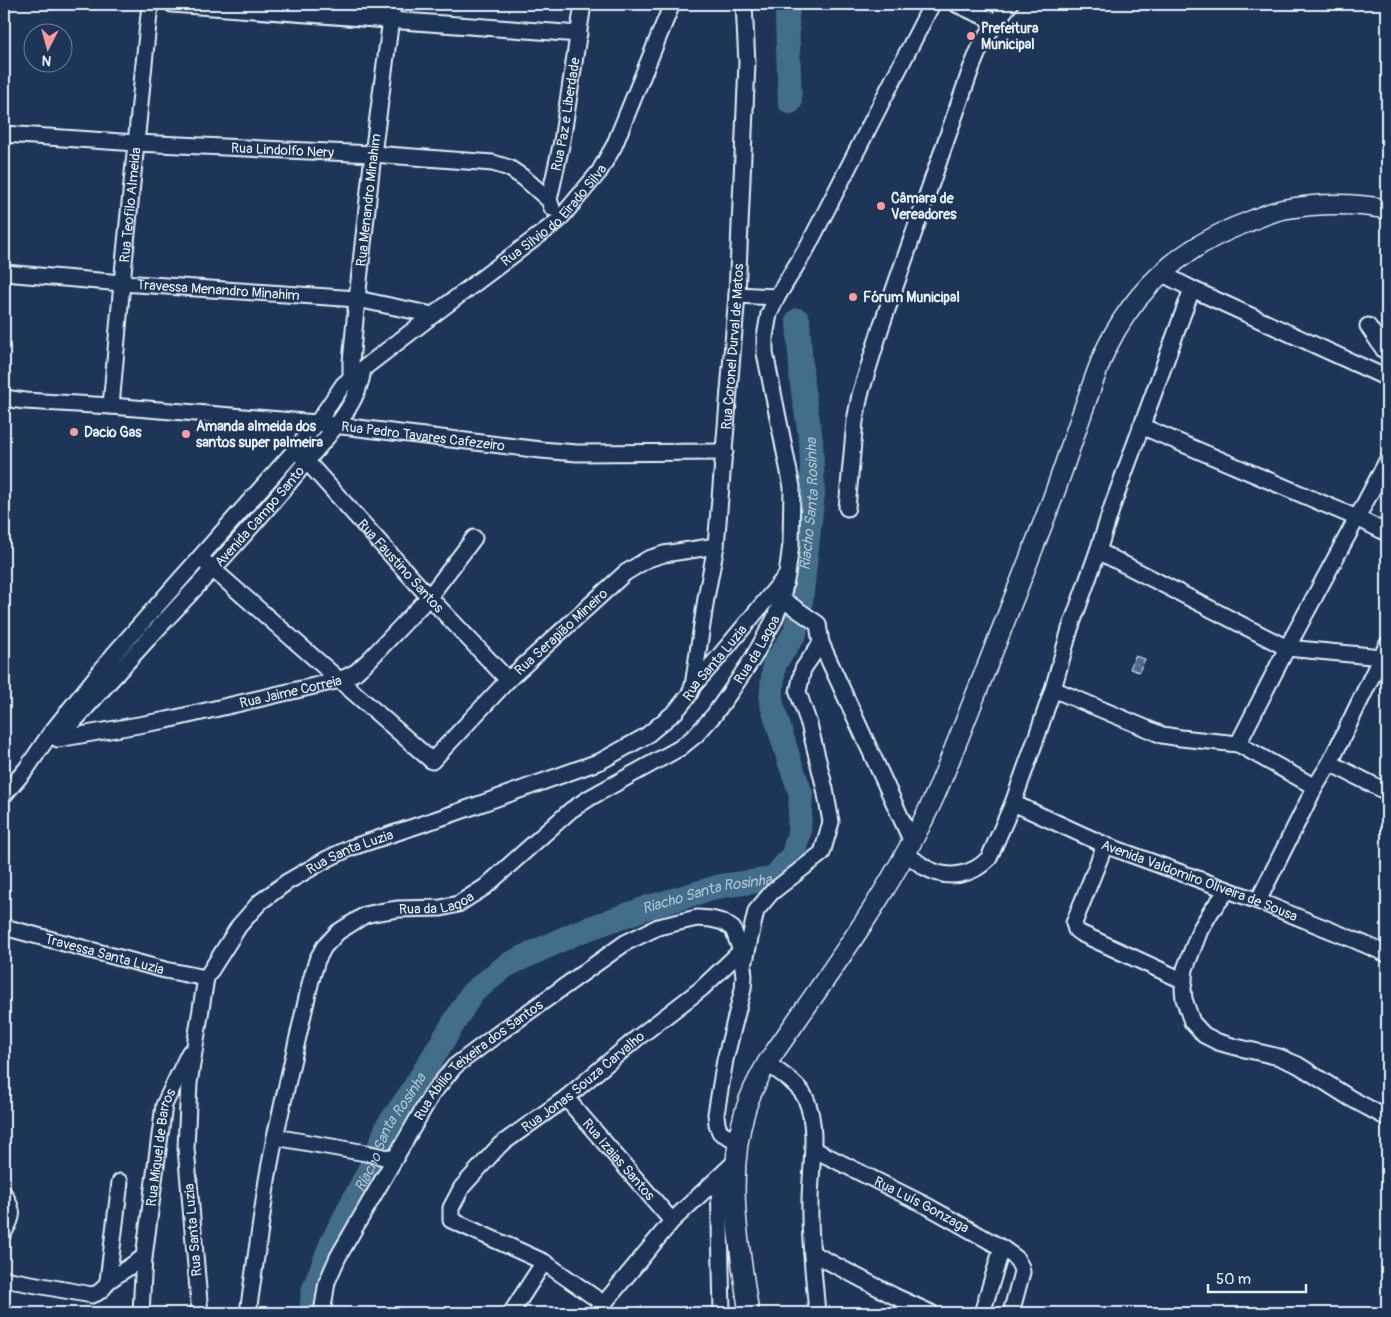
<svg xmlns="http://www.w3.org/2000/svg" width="1391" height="1317" viewBox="0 0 1391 1317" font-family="Pangolin,sans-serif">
  <defs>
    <pattern id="building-back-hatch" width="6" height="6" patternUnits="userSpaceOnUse" patternTransform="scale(1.25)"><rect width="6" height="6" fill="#51668d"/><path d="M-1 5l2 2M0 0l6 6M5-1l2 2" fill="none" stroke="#6a7c9e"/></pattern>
  </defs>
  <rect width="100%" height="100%" fill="#1d3557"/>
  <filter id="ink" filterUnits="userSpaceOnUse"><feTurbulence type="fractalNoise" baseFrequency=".02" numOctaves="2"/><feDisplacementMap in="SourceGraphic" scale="10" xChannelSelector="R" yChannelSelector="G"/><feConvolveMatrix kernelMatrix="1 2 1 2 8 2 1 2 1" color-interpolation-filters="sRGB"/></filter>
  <g filter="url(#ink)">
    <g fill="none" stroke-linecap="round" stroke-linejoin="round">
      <!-- river -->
      <g stroke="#436e89" stroke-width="24">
        <path d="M788,4L787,18L790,102"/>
        <path id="s1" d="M311,1313L313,1291L332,1242L374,1161L387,1127L411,1093L472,993L507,965L576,933L649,907L721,886L773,879L793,855L799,833L801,794L789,760L771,701L774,665L795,633L801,601L813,493L811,440L802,385L798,320"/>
      </g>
    </g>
    <!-- building -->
    <path fill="url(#building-back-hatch)" stroke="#e8f1f8" d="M1135,656L1145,659L1139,672L1130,669Z"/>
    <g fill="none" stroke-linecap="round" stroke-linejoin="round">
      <defs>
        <g id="minor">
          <path d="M172,4L579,34"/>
          <path d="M956,4L996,22"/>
          <path id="s2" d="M4,134L136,143L373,154L493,163L509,168L524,178L549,200"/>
          <path id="s3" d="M552,208L549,200L562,141L583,4"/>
          <path id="s4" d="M4,273L122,283L357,299L433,315"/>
          <path d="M1161,273L1192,289L1387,378"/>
          <path d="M737,295L777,297"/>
          <path d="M1368,326L1384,350L1387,352"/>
          <path id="s5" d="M352,384L351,378V362L357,299L373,154L393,4"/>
          <path id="s6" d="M4,398L25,401L111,406L317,423L541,450L577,453L725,452"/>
          <path id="s7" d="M111,406L122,283L150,4"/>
          <path d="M1141,426L1357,518L1387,533"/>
          <path id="s8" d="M301,455L429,597L508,680"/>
          <path d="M847,508L855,421L860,395L881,327L971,69L981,45L996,22L1010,4"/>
          <path d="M1098,551L1287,648L1382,657"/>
          <path id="s9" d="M200,558L432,761L508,680L625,573L648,559L664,554L716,546"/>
          <path d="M782,599L818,624L821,643L912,842"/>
          <path id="s10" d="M693,686L706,598L716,546L737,295L747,63L744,4"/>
          <path d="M1053,689L1162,735L1181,738L1238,744L1315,787"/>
          <path id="s11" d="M61,736C89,704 118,672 147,640C201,582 256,524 306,462C328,435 359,405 363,369"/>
          <path id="s12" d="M55,737L58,739L167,720L340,680L356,672L370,659L429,597L474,538"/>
          <path d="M1238,744L1287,648L1357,518L1387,461"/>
          <path d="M1330,763L1387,792"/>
          <path id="s13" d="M4,795L27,768L50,734L115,653L296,449L317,423L343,385L351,378L433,315L558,221L599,172L614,146L672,4"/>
          <path id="s14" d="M1013,803L1105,845L1258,901L1357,941L1387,954"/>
          <path d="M1105,845L1074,923L1076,930L1080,933L1184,981"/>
          <path d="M906,854C913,858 919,864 926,868C948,880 972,876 989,858L1013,803L1038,733L1053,689L1070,629L1098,551L1113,504L1192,289"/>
          <path d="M1228,890L1212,910L1200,930L1185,969L1183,989L1184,999L1192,1022L1204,1035L1218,1042L1232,1046L1279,1057L1298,1065L1350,1098L1387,1118"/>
          <path d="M1258,901L1315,787L1330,763L1387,645"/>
          <path id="s15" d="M4,927L165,970L206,978"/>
          <path d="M745,961L756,911L772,892L822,853L831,822L825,789L809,724L798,692L803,669L821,643"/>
          <path d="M767,1063C780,1073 799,1084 806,1099C819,1130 810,1170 810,1202C809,1239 814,1276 817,1313"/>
          <path id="s16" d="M566,1098L672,1221"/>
          <path d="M275,1137L366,1153L393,1159"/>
          <path id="s17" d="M813,1149L929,1207L1002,1248L1016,1258L1021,1267L1022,1272L1011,1313"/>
          <path d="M719,1178L722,1313"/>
          <path d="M4,1194C14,1211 14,1216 4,1232"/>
          <path d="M812,1253L894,1296L931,1313"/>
          <path id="s18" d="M144,1257L164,1105L189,1053"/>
          <path d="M4,1279L92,1295C100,1293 104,1289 108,1281L120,1182"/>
          <path d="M108,1281L144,1257L141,1313"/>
          <path id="s19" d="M604,1304L544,1262L451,1220V1208L462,1187L500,1145L566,1098L636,1039L701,989L741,951"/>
          <path id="s20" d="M200,1313L186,1148L189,1083L206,978L239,926L260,902L287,882L327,859L350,848L452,814L601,761L646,736L676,711L689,695L693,686L717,659L786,576"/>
          <path id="s21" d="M248,1313L267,1180L275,1137L311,980L317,960L324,947L338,932L365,915L379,912L398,909L441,908L458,904L485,887L571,810L591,797L680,748L696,735L714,715L731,691L753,658L774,620L782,599L787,575L791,544L792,487L765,353V337L769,314L777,297L808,246L932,4"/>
          <path id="s22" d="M322,1313L327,1282L338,1257L432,1094L455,1066L499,1033L625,943L658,927L697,918L711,919L723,922L733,929L741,951L744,976L743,989L725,1060L716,1114L717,1124L720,1132L739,1142"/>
          <path d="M511,1313L544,1262"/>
          <path d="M596,1313L672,1221L736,1161"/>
          <path d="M982,1313L1002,1248"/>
        </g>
        <path id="major" d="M749,1313C739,1246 725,1174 746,1108C751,1092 759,1077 767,1063C827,976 893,889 936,793C948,765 959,737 970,709C996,644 1022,578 1047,513C1061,477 1072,441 1085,405C1092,386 1098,366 1107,347C1137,286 1185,245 1248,222C1260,217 1273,211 1285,209C1319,203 1354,203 1387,209"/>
      </defs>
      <!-- minor casing -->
      <use href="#minor" stroke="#e8f1f8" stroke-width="19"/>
      <!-- major casing -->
      <use href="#major" stroke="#e8f1f8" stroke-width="22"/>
      <!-- minor -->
      <use href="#minor" stroke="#1d3557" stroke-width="15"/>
      <!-- major -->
      <use href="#major" stroke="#1d3557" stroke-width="19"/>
    </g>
  </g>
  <!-- markers -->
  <g fill="#ff9aa2" stroke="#1d3557" stroke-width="2">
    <circle cx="971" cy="36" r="5"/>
    <circle cx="881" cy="206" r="5"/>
    <circle cx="853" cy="297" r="5"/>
    <circle cx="74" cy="432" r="5"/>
    <circle cx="186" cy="434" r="5"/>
  </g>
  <g text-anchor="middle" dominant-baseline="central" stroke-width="5" stroke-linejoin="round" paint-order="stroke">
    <!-- poi labels -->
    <g font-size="14" font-weight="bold" fill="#e8f1f8" stroke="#1d3557" text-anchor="start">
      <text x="981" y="28">Prefeitura<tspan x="981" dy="16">Municipal</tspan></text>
      <text x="891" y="198">Câmara de<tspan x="891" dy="16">Vereadores</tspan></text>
      <text x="863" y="297">Fórum Municipal</text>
      <text x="196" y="426">Amanda almeida dos<tspan x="196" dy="16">santos super palmeira</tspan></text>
      <text x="84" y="432">Dacio Gas</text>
    </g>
    <!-- street labels -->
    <g font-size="14" fill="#e8f1f8" stroke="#1d3557">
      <text stroke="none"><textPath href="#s3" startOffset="96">Rua Paz e Liberdade</textPath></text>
      <text stroke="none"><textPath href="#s2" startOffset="279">Rua Lindolfo Nery</textPath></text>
      <text stroke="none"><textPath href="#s5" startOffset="185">Rua Menandro Minahim</textPath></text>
      <text stroke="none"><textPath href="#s7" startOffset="202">Rua Teofilo Almeida</textPath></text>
      <text stroke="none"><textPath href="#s13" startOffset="804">Rua Silvio do Eirado Silva</textPath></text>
      <text stroke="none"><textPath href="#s4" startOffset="215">Travessa Menandro Minahim</textPath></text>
      <text stroke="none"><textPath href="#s10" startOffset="342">Rua Coronel Durval de Matos</textPath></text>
      <text stroke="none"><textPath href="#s6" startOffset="421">Rua Pedro Tavares Cafezeiro</textPath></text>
      <text stroke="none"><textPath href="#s11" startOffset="296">Avenida Campo Santo</textPath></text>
      <text stroke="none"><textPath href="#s8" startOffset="149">Rua Faustino Santos</textPath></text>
      <text stroke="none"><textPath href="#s9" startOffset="491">Rua Serapião Mineiro</textPath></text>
      <text stroke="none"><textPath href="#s21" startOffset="920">Rua da Lagoa</textPath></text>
      <text stroke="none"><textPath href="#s20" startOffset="954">Rua Santa Luzia</textPath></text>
      <text stroke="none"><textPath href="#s12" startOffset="241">Rua Jaime Correia</textPath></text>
      <text stroke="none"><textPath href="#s20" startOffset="534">Rua Santa Luzia</textPath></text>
      <text stroke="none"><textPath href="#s14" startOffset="202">Avenida Valdomiro Oliveira de Sousa</textPath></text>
      <text stroke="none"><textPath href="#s21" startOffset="500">Rua da Lagoa</textPath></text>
      <text stroke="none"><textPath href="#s15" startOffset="104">Travessa Santa Luzia</textPath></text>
      <text stroke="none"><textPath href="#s22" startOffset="304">Rua Abilio Teixeira dos Santos</textPath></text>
      <text stroke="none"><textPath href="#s19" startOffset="372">Rua Jonas Souza Carvalho</textPath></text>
      <text stroke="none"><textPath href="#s18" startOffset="111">Rua Miguel de Barros</textPath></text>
      <text stroke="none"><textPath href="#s16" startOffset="81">Rua Izaias Santos</textPath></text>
      <text stroke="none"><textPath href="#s17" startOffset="122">Rua Luís Gonzaga</textPath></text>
      <text transform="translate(193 1230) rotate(-95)">Rua Santa Luzia</text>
    </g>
    <!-- water labels -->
    <g font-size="15" font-style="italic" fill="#aec3d1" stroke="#1d3557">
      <text stroke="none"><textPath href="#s1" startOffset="1082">Riacho Santa Rosinha</textPath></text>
      <text stroke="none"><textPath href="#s1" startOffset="619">Riacho Santa Rosinha</textPath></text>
      <text stroke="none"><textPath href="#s1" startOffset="199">Riacho Santa Rosinha</textPath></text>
    </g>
  </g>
  <!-- margin -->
  <rect width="1391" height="1317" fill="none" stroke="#1d3557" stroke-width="20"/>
  <rect x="10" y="10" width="1371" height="1297" fill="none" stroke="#e8f1f8" stroke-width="2" filter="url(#ink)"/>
  <!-- north arrow -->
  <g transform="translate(48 48) rotate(186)"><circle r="24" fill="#1d3557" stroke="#6e8097"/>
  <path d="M0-4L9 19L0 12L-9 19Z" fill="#ff9aa2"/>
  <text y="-8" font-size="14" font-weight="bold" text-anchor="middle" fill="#e8f1f8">N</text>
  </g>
  <!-- scale -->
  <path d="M1208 1284v8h98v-8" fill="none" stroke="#e8f1f8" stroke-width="2.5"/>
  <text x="1216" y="1284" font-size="15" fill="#e8f1f8" stroke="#1d3557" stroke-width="4" paint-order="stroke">50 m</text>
</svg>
